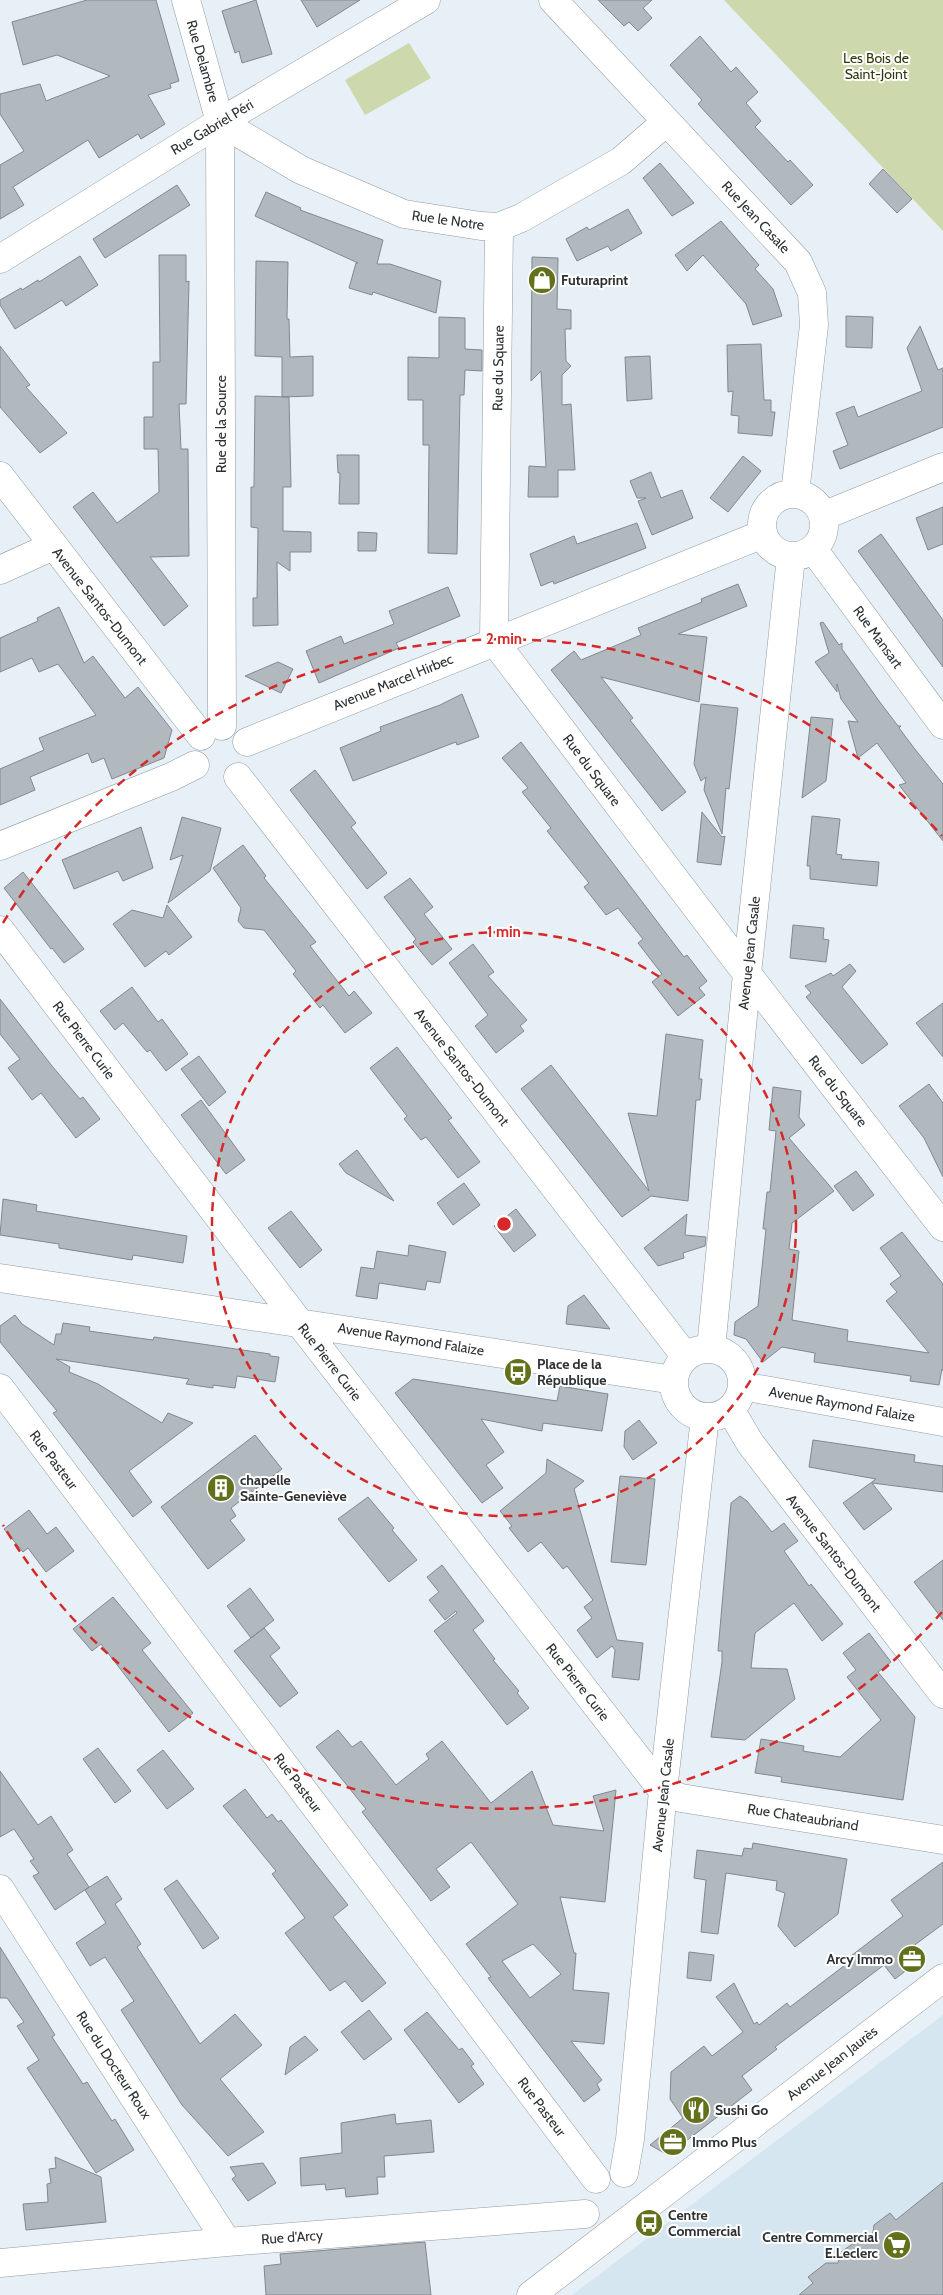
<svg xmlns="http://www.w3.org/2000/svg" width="943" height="2295" viewBox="0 0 943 2295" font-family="Cabin,sans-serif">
  <rect width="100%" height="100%" fill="#e7f0f6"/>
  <!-- built -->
  <path fill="#d6e6f1" d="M943,2015V2295H572Z"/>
  <!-- green -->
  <path fill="#ced8ad" d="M724,0H943V231Z
    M409,43L431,78L365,115L345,80Z"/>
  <!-- building -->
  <path fill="#b1b9bf" stroke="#81898e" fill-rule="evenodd" d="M87,0H156L179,81L170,84L171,88L148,95L165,124L141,139L138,134L99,158L88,140L13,187L24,205L0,219V165L24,151L0,114V94L40,84L46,101L110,76L57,55L23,65L12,22Z
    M256,0L272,54L242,63L239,51L235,53L222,11Z
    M301,0H360L317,27Z
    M598,0H652L643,8L652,18L638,31L629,22L624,26Z
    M700,36L731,72L736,67L758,92L746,103L761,121L755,127L788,162L790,160L813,185L791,205L698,104L702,100L670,65Z
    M660,163L694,203L672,216L643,178Z
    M883,169L912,199L897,213L869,184Z
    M177,185L190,205L105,258L93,239Z
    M266,192L301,208L300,210L383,240L377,264H390L441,281L436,313L373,292L372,295L349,288L356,263H358L255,216Z
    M628,209L642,233L611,251L608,246L577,261L566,239L587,227L589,230Z
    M721,221L759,265L755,269L773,289L782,316L753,325L746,304L703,255L687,271L675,255Z
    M159,255H186V282L189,281L186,404H179L181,449H188L189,556L150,557L188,606L164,626L73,507L93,492L117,523L159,492L158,449H144V417H153V362H160Z
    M80,256L98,285L66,306L62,300L15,329L0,305V300L21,288L22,290L38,280L39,282Z
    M532,257L558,258L557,309L571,310V329H565L566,361L571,366L562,375V405L571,404L575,470H558V497H528L529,466L546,467L541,371L531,381Z
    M256,261L288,262L287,319H289L290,357L313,356V396L282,397V357L255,356Z
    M846,316L873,317L872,348L846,347Z
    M439,317L465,318V349L482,350V371L465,370L464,395H460L457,554L428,553L429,445H423V400H408V357L439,358Z
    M920,326L938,370L943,368V427L840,469L833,451L848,445L836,413L854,406L858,417L922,391L907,348Z
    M761,344L764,400H771V412H775L772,436L738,433L739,416L731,415L733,391L728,392L727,345Z
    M0,346L30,385L26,387L67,433L40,453L0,407Z
    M650,356L652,399L627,401L625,357Z
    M255,396L289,397L291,487H283V531L311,532V552H290V571L277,562L278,625L253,626V598H257L258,528L251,527V487H254Z
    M337,455H359V504H339L340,473H338Z
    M743,456L761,471L728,512L710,498Z
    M651,472L661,498L682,490L693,518L652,535L638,501L646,498H637L630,481Z
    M943,507V544L928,550L916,518Z
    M637,523L646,548L554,584L553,581L541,586L530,554L574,536L577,544Z
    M358,532L377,533L376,551H358Z
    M881,534L943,620V667L858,551Z
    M738,584L747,606L678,634L707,637L699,702L601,677L633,718L630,720L686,792L662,811L551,670L574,651L581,660L641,635L638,628L702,602L701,599Z
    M448,587L460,616L396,643L399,648L319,683L306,651L341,636L344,644L394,624L389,611Z
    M59,607L84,663L93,656L125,698L138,687L172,730L164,758L112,779L104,758L92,763L88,753L30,777L35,790L0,805V769L44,750L39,738L96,715L58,664L39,672L32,658L0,672V638L38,621L37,618Z
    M823,622L839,645L842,643V649L879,701L898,726H901L899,728L914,748L943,784V841L899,785L906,783L877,743L858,758L848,721L858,722L841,699L837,684V692L815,662L829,653L820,623Z
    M278,662L293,669L281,693L245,676Z
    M462,694L479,737L457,745L456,742L353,781L340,748L381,731L380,727L440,705Z
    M701,704L738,708L729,789L726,788L722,834L704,790L706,777L701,781L694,764Z
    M811,717L833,719L826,781L802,798Z
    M521,742L684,957L687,955L707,981L699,988L705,995L678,1016L652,982L662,974L638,943L643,939L618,908L606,915L584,887L589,883L547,831L551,828L522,792L528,788L502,758Z
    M315,770L356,823L351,827L387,873L367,889L290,790Z
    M702,812L722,837L725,836L721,865L697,862Z
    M812,816L840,819L836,854L842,855L841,859L879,862L877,886L810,879V866H807Z
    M182,817L221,828L210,871L168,903L183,855L170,860Z
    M141,827L153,868L123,881L118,871L74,889L62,860Z
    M243,845L266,876L264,878L316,942L310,946L349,996L354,991L372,1013L345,1033L323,1005L320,1008L293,974L296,971L264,930L244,928L238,921L241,908L213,868Z
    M23,872L84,949L64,963L52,948L51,949L4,888Z
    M410,878L433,907L424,914L452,949L432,965L413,942L416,939L384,897Z
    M167,905L192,937L169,955L166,951L145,967L113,924L132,910L163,918Z
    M793,925L824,928L823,939L829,940L826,962L790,958Z
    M473,944L494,972L488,976L527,1020L520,1026L524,1031L496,1053L475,1026L488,1015L449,963Z
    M850,964L856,971L842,987L888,1044L862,1064L806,997L811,993L805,986L831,973L833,976Z
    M132,987L158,1022L162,1019L188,1054L166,1071L150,1050L147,1052L123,1023L115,1030L100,1011Z
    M0,999L52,1066L80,1099L83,1097L100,1119L76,1138L41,1093L32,1100L8,1068L20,1059L0,1034Z
    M943,1003V1057L916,1023Z
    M666,1034L703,1040L699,1079H702L700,1100H696L688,1201L651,1196L622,1217L521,1089L551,1065L649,1191L628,1113L657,1116Z
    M397,1047L452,1118L448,1120L480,1162L458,1178L426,1137L421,1140L404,1119L407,1116L370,1068Z
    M199,1056L226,1092L209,1106L181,1069Z
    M929,1084L943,1103V1177L924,1138L899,1106Z
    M773,1087L801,1091L799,1117L805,1125L789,1138L834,1191L792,1223L789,1249L799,1251L792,1320L848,1330L847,1341L929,1353L886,1301L897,1292L890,1284L901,1276L880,1248L902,1232L943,1284V1371L942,1369L939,1385L910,1381L911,1376L814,1362L815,1353L782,1347L763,1362L746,1339L734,1335L735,1322L758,1306L766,1229H763L767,1192H770L776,1131L769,1130Z
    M201,1100L245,1160L226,1174L181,1115Z
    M357,1150L394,1201L346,1173L339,1164Z
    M856,1171L874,1195L853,1211L834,1186Z
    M464,1183L480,1205L453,1225L437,1203Z
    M3,1199L37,1205L36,1211L187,1236L183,1263L133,1255L132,1260L59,1248V1244L0,1235Z
    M516,1209L536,1235L514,1252L494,1226Z
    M291,1211L322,1250L300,1268L268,1228Z
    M687,1214L685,1235L706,1237L705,1246L683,1253L684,1258L658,1266L644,1248Z
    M409,1245L446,1252L440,1283L427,1281L425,1290L379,1283L377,1299L356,1296L361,1267L374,1269L377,1251L408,1256Z
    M584,1295L610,1329L566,1324L568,1306Z
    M15,1315L22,1324L54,1345L56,1334H61L63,1323L90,1327L89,1331L131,1337L153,1340L154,1337L270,1354V1356L279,1357L275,1382L237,1376L235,1388L213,1385V1388L186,1384L189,1379L56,1359L70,1367L69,1372L98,1384L162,1423L168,1413L193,1423L129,1471L152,1502L133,1517L53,1413L57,1411L0,1342V1326Z
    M413,1379L557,1401L560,1386L608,1394L602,1431L543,1423L542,1431L481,1419L504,1452L486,1465L503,1488L482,1503L395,1393Z
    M639,1420L657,1443L633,1460L624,1447L625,1431Z
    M255,1435L282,1469L231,1508L236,1516L230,1520L245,1540L208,1569L161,1507Z
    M813,1440L915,1455L914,1462L943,1466V1492L872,1483L892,1509L864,1530L843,1503L876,1479L809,1467Z
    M547,1459L584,1481L574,1489L617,1640L643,1643L639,1680L612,1677L615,1650L612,1646L597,1658L577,1630L592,1618L584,1607L593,1600L567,1566L563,1569L541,1542L528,1552L509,1528L512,1526L500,1511L546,1473Z
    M620,1476L655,1479L646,1565L611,1562Z
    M740,1496L747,1501L772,1532L784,1523L798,1541L784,1551L809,1586L811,1584L843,1624L822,1641L794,1603L755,1633L751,1668L787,1669L795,1699L745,1740L711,1737L722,1662V1651H718L731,1503Z
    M368,1497L394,1528L392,1530L417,1560L389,1582L338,1519Z
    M29,1510L47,1534L56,1527L74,1551L46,1572L28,1548L23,1552L4,1529Z
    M943,1560V1620L914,1582Z
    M442,1565L484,1621L473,1630L495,1659L493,1660L519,1691L517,1693L529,1708L507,1725L434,1631L457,1613L456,1611L445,1620L429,1600L439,1592L427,1577Z
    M250,1588L274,1620L251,1638L227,1606Z
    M113,1597L151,1643L142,1650L193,1713L169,1732L101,1644L92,1651L73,1629Z
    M264,1628L280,1648L270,1656L298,1693L280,1707L234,1651Z
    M869,1633L891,1662L878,1672L915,1717L903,1800L781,1782L782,1777L755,1773L761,1739L804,1746L803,1751L840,1757L881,1720L847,1677L856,1670L843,1653Z
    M338,1730L352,1747L361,1741L396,1785L429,1759L426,1754L442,1741L491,1803L532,1771L553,1825L604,1831L593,1796L616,1790L605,1902L560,1897L574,1953H576L573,1990L609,1993L604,2044L571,2041L602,2080L597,2084L600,2090L584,2102L488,1978L491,1977L466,1944L518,1904L471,1842L436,1869L450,1887L431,1901L362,1812L366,1809L316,1747ZM533,1944L561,1974L530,1998L502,1961Z
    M98,1748L131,1791L115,1803L83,1759Z
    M163,1750L194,1789L167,1809L137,1770Z
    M0,1771L38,1825L51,1816L73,1850L67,1854L89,1887L55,1910L33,1876L39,1873L30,1861L34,1859L14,1829L0,1837Z
    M245,1789L267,1818L272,1814L278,1822L281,1820L348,1905L333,1917L386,1983L362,2002L345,1981L330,1991L285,1933L305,1918L272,1874L276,1871L223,1806Z
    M753,1843L847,1859L838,1914L795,1947L778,1926L785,1893L776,1890L777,1881L726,1873L718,1934L701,1932L706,1880L694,1878L697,1850L742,1856L744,1848L752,1849Z
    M943,1862V1924L912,1947L921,1959L895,1979L884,1965L775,2047L777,2049L742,2076L752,2090L668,2155L650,2145L683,2118L670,2099L671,2072L704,2046L712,2056L743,2032L716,1997L734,1983L754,2024L757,2022L759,2025L787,2003L790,2007L849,1962L847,1959L903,1916L891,1900Z
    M107,1876L122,1899L115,1904L141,1944L137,1947L200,2044L235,2014L262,2045L220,2079L264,2132L228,2156L182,2105L121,2010L134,2001L105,1957L90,1966L76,1943L106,1923L85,1890Z
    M177,1880L219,1938L203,1949L164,1889Z
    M0,1947L55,2035L52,2037L83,2084L87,2082L112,2121L115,2119L134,2150L96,2173L27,2068L39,2060L17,2026L24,2022L7,1998H0Z
    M689,1952L714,1955L711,1981L687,1978Z
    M369,2010L392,2039L364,2060L341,2032Z
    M427,2012L459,2050L462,2048L474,2064L471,2066L484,2084L459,2103L404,2030Z
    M305,2036L318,2050L285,2075L290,2047Z
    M395,2114L396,2124L431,2120L434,2152L384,2156L385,2177H377L378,2194L346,2197L345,2188L326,2190L325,2184L301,2186L300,2158L342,2153L341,2123Z
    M55,2157L101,2177L106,2222L26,2230L23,2204L48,2202L47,2184L51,2183L49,2169L56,2168Z
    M263,2163L276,2183L248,2201L232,2179L236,2176L230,2167Z
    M943,2182V2295H799L813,2283L808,2277L826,2263H838L841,2252L861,2238H872L874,2225L890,2213L896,2220Z
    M425,2242L431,2295H266L264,2266L281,2264L280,2254Z"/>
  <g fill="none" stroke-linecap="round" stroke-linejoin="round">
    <defs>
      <path id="minor" d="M186,0L220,122L222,726
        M553,0L798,262L812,293L814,325L795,494
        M220,122L301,170L404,214L481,226L499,227L521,218L621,161L666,122
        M499,227L494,641L728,949L943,1227
        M0,259L220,122L426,0
        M0,476L201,736
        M762 525a31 31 0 1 1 62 0a31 31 0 1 1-62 0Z
        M823,516L943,467
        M813,549L943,725
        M0,570L53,546
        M247,742L763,534
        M238,777L686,1357
        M0,846L171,777L195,765
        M0,930L298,1321L663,1791L681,1798L943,1840
        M0,1278L674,1380
        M711,1349L747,974L791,557
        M674 1383a34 34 0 1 1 68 0a34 34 0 1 1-68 0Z
        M742,1386L943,1422
        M0,1388L596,2179
        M730,1409L750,1443L943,1694
        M0,1889L227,2242
        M624,2173L630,2139L663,1791L705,1417
        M0,2263L227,2242L585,2214
        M531,2295L943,1978"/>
    </defs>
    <!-- minor casing -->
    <use href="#minor" stroke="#939ba1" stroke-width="29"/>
    <!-- minor -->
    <use href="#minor" stroke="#fff" stroke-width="28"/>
  </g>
  <!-- distance rings -->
  <g fill="none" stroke="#d62828" stroke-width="2.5" stroke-dasharray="9 6">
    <circle cx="504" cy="1224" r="292"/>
    <path d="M942 1612A585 585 0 0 1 3 1525M3 923A585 585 0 0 1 942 836"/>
  </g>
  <!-- icons -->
  <defs>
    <symbol id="shop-disc" viewBox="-11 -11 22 22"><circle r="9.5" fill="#64711c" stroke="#fff"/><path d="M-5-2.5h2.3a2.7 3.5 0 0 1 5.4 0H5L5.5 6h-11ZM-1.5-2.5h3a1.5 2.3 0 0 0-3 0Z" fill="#fff"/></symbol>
    <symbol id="bus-disc" viewBox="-11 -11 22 22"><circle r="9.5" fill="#64711c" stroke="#fff"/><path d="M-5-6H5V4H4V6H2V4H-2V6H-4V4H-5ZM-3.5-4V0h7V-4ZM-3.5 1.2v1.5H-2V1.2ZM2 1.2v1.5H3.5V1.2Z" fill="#fff"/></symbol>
    <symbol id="building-disc" viewBox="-11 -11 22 22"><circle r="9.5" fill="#64711c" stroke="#fff"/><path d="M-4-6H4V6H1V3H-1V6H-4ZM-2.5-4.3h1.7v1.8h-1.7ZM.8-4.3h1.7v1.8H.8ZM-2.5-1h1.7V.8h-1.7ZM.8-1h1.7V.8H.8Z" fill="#fff"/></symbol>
    <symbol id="office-disc" viewBox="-11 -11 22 22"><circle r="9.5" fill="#64711c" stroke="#fff"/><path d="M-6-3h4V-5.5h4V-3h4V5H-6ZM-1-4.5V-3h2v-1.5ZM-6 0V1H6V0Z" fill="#fff"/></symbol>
    <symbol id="restaurant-disc" viewBox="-11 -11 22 22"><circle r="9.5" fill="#64711c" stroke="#fff"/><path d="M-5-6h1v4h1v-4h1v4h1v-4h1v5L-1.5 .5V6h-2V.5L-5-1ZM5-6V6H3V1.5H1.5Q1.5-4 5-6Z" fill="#fff"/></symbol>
    <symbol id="supermarket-disc" viewBox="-11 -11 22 22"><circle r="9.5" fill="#64711c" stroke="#fff"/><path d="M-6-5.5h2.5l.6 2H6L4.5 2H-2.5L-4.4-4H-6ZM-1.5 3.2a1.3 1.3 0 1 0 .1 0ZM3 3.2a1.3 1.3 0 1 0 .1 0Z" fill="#fff"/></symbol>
  </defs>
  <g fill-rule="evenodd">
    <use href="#shop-disc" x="526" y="264" width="32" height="32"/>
    <use href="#bus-disc" x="502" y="1356" width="32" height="32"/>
    <use href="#building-disc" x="205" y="1472" width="32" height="32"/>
    <use href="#office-disc" x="896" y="1943" width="32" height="32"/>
    <use href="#restaurant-disc" x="680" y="2094" width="32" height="32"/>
    <use href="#office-disc" x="657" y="2126" width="32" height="32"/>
    <use href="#bus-disc" x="633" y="2207" width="32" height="32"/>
    <use href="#supermarket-disc" x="881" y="2229" width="32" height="32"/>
  </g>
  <g text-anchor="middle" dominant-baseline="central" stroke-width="4" stroke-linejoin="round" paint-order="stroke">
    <!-- park labels -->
    <g font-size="14" fill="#313809" stroke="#fff">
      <text x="876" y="58">Les Bois de<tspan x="876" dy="16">Saint-Joint</tspan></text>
    </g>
    <!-- street labels -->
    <g font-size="14" fill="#2d3133" stroke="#fff">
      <text transform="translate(203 61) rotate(74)">Rue Delambre</text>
      <text transform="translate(212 127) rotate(-31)">Rue Gabriel Péri</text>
      <text transform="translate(756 217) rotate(47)">Rue Jean Casale</text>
      <text transform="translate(448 220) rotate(8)">Rue le Notre</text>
      <text transform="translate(498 368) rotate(-89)">Rue du Square</text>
      <text transform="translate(221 424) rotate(-90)">Rue de la Source</text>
      <text transform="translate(100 606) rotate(52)">Avenue Santos-Dumont</text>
      <text transform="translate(878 637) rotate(54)">Rue Mansart</text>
      <text transform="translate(393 682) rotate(-22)">Avenue Marcel Hirbec</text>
      <text transform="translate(592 770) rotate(53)">Rue du Square</text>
      <text transform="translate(749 953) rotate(-84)">Avenue Jean Casale</text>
      <text transform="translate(84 1040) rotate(53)">Rue Pierre Curie</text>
      <text transform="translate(462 1067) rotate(52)">Avenue Santos-Dumont</text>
      <text transform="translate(838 1091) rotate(52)">Rue du Square</text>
      <text transform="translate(411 1339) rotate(9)">Avenue Raymond Falaize</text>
      <text transform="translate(330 1362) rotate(52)">Rue Pierre Curie</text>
      <text transform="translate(842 1404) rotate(10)">Avenue Raymond Falaize</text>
      <text transform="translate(54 1460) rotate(53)">Rue Pasteur</text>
      <text transform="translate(834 1553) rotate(52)">Avenue Santos-Dumont</text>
      <text transform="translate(578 1682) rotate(52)">Rue Pierre Curie</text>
      <text transform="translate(298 1783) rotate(53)">Rue Pasteur</text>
      <text transform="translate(663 1795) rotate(-84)">Avenue Jean Casale</text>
      <text transform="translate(803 1817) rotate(9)">Rue Chateaubriand</text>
      <text transform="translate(832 2063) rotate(-38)">Avenue Jean Jaurès</text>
      <text transform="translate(114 2065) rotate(57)">Rue du Docteur Roux</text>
      <text transform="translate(542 2107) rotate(53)">Rue Pasteur</text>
      <text transform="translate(292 2237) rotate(-4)">Rue d'Arcy</text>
    </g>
    <!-- poi labels -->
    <g font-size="14" font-weight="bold" fill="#2d3133" stroke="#fff" text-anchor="start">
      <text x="561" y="280">Futuraprint</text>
      <text x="537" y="1364">Place de la<tspan x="537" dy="16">République</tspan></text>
      <text x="240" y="1480">chapelle<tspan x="240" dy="16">Sainte-Geneviève</tspan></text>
      <text x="893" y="1959" text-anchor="end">Arcy Immo</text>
      <text x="715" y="2110">Sushi Go</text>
      <text x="692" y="2142">Immo Plus</text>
      <text x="668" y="2215">Centre<tspan x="668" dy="16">Commercial</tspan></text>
      <text x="878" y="2237" text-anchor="end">Centre Commercial<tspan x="878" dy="16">E.Leclerc</tspan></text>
    </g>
  </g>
  <circle cx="504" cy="1224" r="8" fill="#d62828" stroke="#fff" stroke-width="2.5"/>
  <g font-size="15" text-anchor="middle" font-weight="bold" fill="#d62828" stroke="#fff" stroke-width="4" stroke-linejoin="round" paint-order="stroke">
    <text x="504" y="644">2 min</text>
    <text x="504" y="937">1 min</text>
  </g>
</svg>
